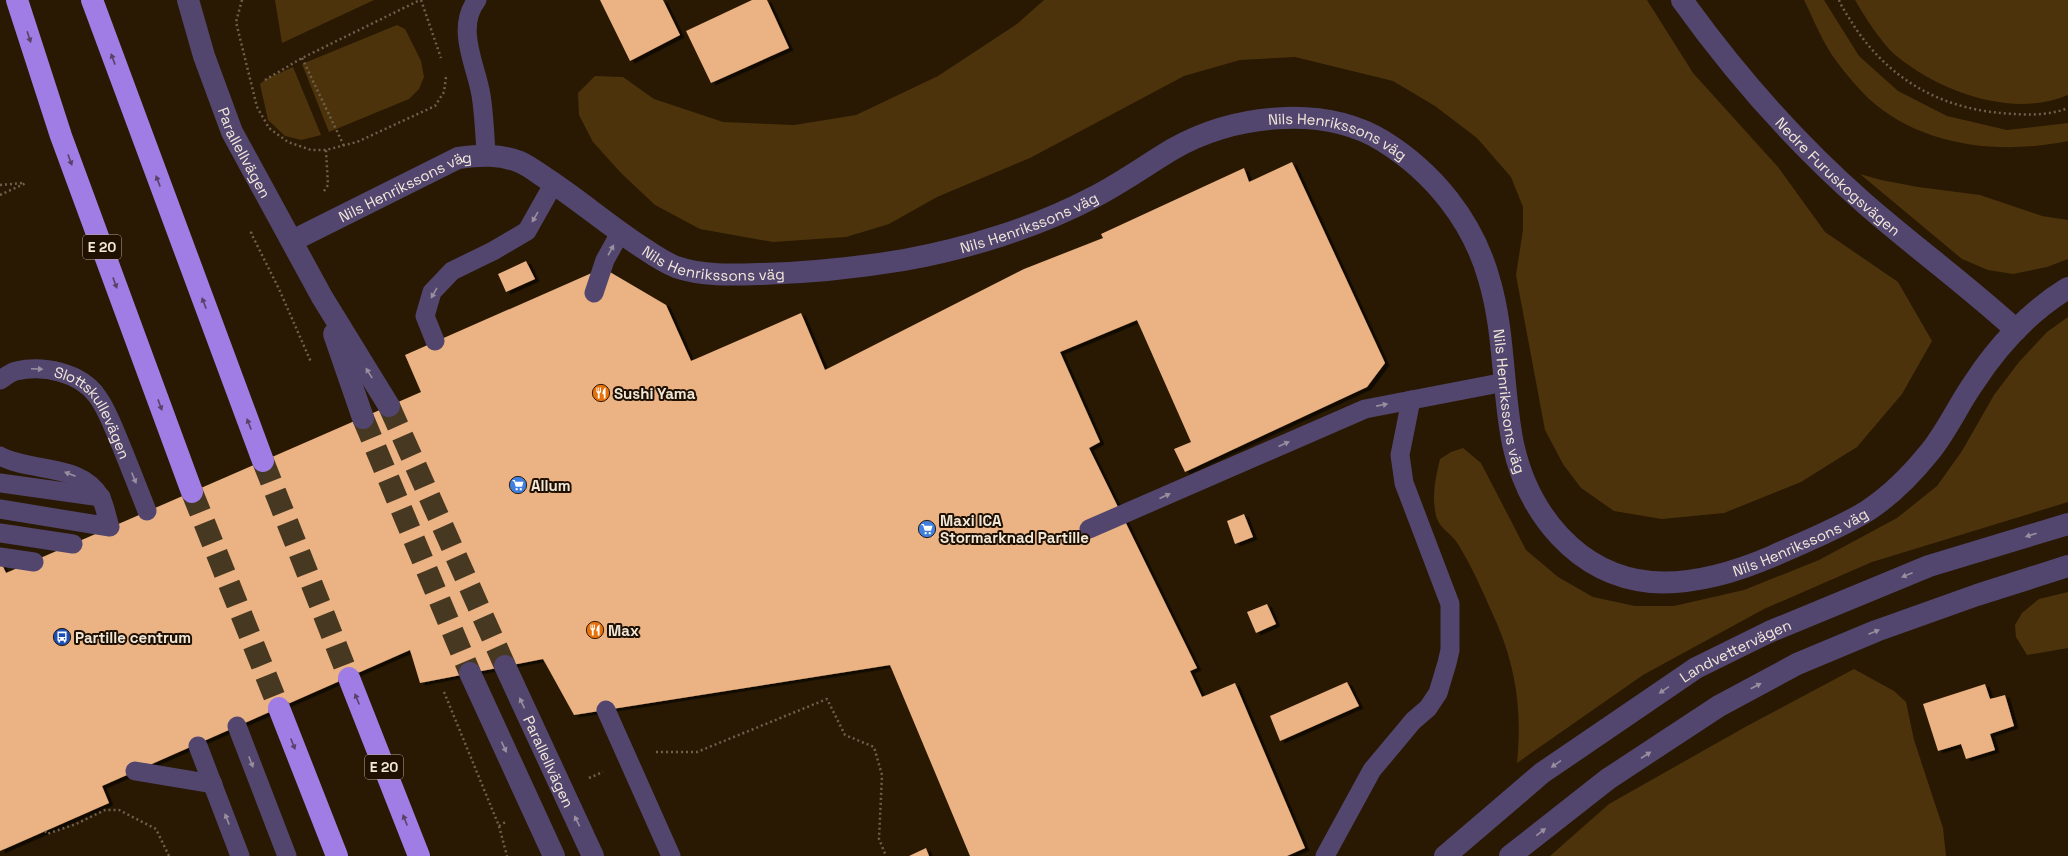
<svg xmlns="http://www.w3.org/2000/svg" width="2068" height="856" viewBox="0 0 2068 856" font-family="'Space Grotesk',sans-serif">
  <defs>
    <filter id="shadow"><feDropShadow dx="4.5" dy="2.5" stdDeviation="0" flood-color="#0009"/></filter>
  </defs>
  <rect width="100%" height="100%" fill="#291902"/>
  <!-- green -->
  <path fill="#4c330b" d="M275,0H374L282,43Z
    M1044,0H1647L1693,73L1778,167L1825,232L1898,282L1932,341L1902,394L1857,447L1801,482L1724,513L1662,519L1614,511L1581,488L1563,464L1545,430L1516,275L1523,230V207L1511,177L1477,138L1435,106L1393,81L1295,57L1240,60L1184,76L1030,158L937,197L889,224L846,237L773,242L700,229L655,205L621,173L593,142L579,115L578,93L595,76L623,77L654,99L723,122L794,125L856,115L938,76L1017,24Z
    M1804,0H1824L1859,56L1898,91L1947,116L2007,130L2068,123V141C2000,155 1921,147 1868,98C1857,87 1846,74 1837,62C1823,44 1814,20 1804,0Z
    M1855,0H2068V95C2014,118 1943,93 1899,58C1883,46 1865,17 1855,0Z
    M397,25L405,29L421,61L424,77L419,89L409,99L329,132L302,64Z
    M293,67L321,135L301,140L285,136L268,120L260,84L266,79Z
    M1860,174L1881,180L1918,187L1980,195L2042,216L2068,220V259L2047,267L2013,274L1988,270L1962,259Z
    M2068,317V502L1872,562L1764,609L1643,675L1517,763C1522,714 1517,672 1498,626C1486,599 1474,570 1458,544C1450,531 1437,529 1435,510C1432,493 1436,476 1440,459L1451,452L1463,448L1481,463L1526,550L1558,577L1593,597L1635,606H1674L1744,590L1819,560L1897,518L1937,486L1962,451L1994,395L2019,362L2047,332Z
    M2068,592V648L2027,655L2016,637L2015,625L2022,613L2039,599Z
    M1854,669L1894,691L1906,702L1914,740L1943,828L1946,856H1550L1609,804L1747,726Z"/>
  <!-- building -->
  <path fill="#ebb283" filter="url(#shadow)" d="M600,0H663L680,35L630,61Z
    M752,0H767L789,48L711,83L686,31Z
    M1292,162L1385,363L1367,387L1185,472L1174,449L1191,442L1137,320L1060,352L1100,442L1089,448L1197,668L1190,671L1202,697L1235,683L1305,848L1287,856H970L890,665L574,715L543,659L420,683L410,650L102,786L109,803L0,851V560L6,573L421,392L405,355L603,268L666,305L691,361L801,313L825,370L1024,269L1103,238L1101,234L1244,168L1249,182Z
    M526,261L535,279L506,292L498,274Z
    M1244,514L1253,537L1235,544L1227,521Z
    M1267,604L1276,624L1256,633L1247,612Z
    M1347,682L1359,706L1280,741L1270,716Z
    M1985,684L1990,699L2005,695L2014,726L1990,734L1995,750L1966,759L1961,744L1938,751L1923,704Z
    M926,848L929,856H909Z"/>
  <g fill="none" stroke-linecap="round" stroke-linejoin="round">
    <!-- tertiary-tunnel -->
    <path stroke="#473822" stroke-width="22" stroke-dasharray="22 11" stroke-linecap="butt" d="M389,406L505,666
      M363,418L470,673"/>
    <!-- motorway-tunnel -->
    <path stroke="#473822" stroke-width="22" stroke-dasharray="22 11" stroke-linecap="butt" d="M263,461L349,678
      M192,492L279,708"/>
    <!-- path -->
    <path stroke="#6e604c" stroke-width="2.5" stroke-dasharray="2 3" stroke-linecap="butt" d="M242,0L236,22L257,107L269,128L288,142L311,150H326L357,142L435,106L444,92L446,77
      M421,0L441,58
      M1839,0C1843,10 1850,19 1856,29C1894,84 1947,111 2014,114C2031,115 2051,115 2068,108
      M302,58L344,146
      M265,80L302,58L420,0
      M0,185L23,183
      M324,191L328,185L326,150
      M0,195L26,183
      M252,232L251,233L279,289L311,362
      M444,692L499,826L507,856
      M656,752H697L827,699L845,735L874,747L882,775L879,839L886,856
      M589,778L603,772
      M499,826L507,821
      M45,831L47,834L76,824L105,810H119L156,829L169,856"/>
    <!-- service -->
    <g stroke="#52466f" stroke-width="19">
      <path d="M477,0C455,28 476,65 481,95C484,114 485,135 486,154"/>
      <path d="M594,293L605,260L620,233"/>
      <path d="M435,341L425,316L432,292L452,271L493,251L527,231L554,183"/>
      <path id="s1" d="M0,380C5,377 11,372 16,371C43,365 80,372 97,396C107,409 113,427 120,443C129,465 138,488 147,511"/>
      <path d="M0,456C31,473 81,462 101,498C105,506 107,518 110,527L0,509"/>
      <path d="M0,483L101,497"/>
      <path d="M1089,529L1365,409L1505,382"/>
      <path d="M0,533L73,544"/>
      <path d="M0,557L34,562"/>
      <path d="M606,710L671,856"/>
      <path d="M237,726L287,856"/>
      <path d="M198,746L240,856"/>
      <path d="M135,771L213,784"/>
      <path d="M1325,856L1372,770L1413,721L1428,708L1438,693L1447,663L1450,650V604L1404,483L1400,455L1411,400"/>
    </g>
    <!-- minor -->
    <g stroke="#52466f" stroke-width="22">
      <path id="s2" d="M1682,0C1735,74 1795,142 1863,202C1913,246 1967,285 2016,330"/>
      <path id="s3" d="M292,241L458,158C480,155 500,154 520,162C529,166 538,173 547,179C579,200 608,225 640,246C652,254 663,262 676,267C702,276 732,275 759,274C808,273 856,268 904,260C966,249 1037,227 1092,198C1120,184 1146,165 1173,149C1233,115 1322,104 1383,141C1433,172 1473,221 1489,279C1505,332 1502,390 1513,444C1528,513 1577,575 1651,582C1692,585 1736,572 1773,556C1804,542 1838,529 1867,511C1890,496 1911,475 1928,454C1946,433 1957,407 1973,384C1997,347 2030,311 2068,288"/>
    </g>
    <!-- tertiary -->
    <g stroke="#52466f" stroke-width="22">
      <path id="s4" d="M188,0L204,56L232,132L322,297L389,406"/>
      <path d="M334,334L363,418"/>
      <path id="s5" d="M505,666L593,856"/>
      <path d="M470,673L554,856"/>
      <path id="s6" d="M1445,856L1542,773L1696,668L1769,632L1929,566L2068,524"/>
      <path d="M1510,856L1608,779L1719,706L1797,664L1876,631L1977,595L2068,566"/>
    </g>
    <!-- motorway -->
    <path stroke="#9f7de4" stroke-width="22" d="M17,0L61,136L192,492
      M92,0L263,461
      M349,678L419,856
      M279,708L337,856"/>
  </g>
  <!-- one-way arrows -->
  <defs><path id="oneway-solid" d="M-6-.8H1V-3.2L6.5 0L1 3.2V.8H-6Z"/></defs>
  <g fill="#594167">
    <use href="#oneway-solid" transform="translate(29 37) rotate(72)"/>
    <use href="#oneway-solid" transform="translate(113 59) rotate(-110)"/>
    <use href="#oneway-solid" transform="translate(70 160) rotate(70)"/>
    <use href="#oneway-solid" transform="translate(158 181) rotate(-111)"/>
    <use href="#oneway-solid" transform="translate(115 283) rotate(70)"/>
    <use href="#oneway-solid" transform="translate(204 303) rotate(-111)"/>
    <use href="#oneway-solid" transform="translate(160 405) rotate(70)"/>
    <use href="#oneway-solid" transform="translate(249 424) rotate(-111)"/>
    <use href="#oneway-solid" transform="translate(357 699) rotate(-112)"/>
    <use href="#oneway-solid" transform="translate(293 744) rotate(68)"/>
    <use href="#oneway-solid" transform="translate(405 820) rotate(-112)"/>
  </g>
  <g fill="#9a8f9f">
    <use href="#oneway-solid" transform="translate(535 217) rotate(120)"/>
    <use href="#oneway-solid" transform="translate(611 250) rotate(-61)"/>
    <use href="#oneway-solid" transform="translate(434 293) rotate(120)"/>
    <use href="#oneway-solid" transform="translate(37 369) rotate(2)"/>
    <use href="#oneway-solid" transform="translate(369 373) rotate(-122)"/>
    <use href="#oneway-solid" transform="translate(1382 405) rotate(-11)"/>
    <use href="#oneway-solid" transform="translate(1284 444) rotate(-24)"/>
    <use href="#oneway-solid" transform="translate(70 474) rotate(-159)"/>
    <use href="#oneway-solid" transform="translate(134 478) rotate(68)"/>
    <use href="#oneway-solid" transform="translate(1165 496) rotate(-24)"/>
    <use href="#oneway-solid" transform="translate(2031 535) rotate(163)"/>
    <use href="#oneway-solid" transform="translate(1907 575) rotate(158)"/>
    <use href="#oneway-solid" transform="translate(1874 632) rotate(-22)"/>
    <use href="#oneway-solid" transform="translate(1756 686) rotate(-28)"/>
    <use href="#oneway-solid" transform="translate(1664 690) rotate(146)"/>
    <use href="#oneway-solid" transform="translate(522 703) rotate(-115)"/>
    <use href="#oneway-solid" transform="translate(504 747) rotate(65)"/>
    <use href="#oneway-solid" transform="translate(1646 755) rotate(-33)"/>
    <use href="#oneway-solid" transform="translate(251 762) rotate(69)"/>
    <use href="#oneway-solid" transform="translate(1556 764) rotate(146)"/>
    <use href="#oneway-solid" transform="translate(227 819) rotate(-111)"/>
    <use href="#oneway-solid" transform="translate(577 821) rotate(-116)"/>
    <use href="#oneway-solid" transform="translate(1541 832) rotate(-38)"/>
  </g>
  <!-- icons -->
  <defs>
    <symbol id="restaurant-disc" viewBox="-11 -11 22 22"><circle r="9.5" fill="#e8710a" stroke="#1f1000"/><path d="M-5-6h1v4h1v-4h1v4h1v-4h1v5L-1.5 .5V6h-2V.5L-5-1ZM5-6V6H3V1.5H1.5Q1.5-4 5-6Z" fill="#fff"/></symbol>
    <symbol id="supermarket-disc" viewBox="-11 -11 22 22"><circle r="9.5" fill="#3f7fe0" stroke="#1f1000"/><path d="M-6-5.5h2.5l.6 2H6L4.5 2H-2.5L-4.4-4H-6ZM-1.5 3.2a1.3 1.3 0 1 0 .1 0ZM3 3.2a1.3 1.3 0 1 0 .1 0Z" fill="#fff"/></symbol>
    <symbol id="bus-disc" viewBox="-11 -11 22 22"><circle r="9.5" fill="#1a4fb4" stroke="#1f1000"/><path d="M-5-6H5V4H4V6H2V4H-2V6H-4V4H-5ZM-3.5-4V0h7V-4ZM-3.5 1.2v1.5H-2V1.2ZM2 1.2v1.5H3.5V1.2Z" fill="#fff"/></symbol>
  </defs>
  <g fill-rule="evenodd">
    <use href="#restaurant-disc" x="591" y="383" width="20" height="20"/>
    <use href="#supermarket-disc" x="508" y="475" width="20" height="20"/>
    <use href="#supermarket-disc" x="917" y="519" width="20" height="20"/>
    <use href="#restaurant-disc" x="585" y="620" width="20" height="20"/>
    <use href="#bus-disc" x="52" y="627" width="20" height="20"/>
  </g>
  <g text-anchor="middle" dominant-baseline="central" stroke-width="4" stroke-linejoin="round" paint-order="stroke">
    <!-- shield labels -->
    <g fill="#1f1000" stroke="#b3a798" stroke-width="1">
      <rect x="83" y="235" width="38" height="24" rx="3"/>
      <rect x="365" y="755" width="38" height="24" rx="3"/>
    </g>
    <g font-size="14" font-weight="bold" fill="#f2e8d9">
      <text x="102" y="247">E 20</text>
      <text x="384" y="767">E 20</text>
    </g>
    <!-- street labels -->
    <g font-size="15" fill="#f2e8d9" stroke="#1f1000">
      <text stroke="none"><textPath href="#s3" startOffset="1133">Nils Henrikssons väg</textPath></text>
      <text stroke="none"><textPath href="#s4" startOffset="163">Parallellvägen</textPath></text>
      <text stroke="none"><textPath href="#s2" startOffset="236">Nedre Furuskogsvägen</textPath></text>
      <text stroke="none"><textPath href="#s3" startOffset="126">Nils Henrikssons väg</textPath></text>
      <text stroke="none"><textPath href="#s3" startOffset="797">Nils Henrikssons väg</textPath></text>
      <text stroke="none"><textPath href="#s3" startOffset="473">Nils Henrikssons väg</textPath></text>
      <text stroke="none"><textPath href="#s3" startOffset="1481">Nils Henrikssons väg</textPath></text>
      <text stroke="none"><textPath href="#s1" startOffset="117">Slottskullevägen</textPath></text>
      <text stroke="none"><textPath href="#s3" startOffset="1889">Nils Henrikssons väg</textPath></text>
      <text stroke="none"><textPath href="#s6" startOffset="357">Landvettervägen</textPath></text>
      <text stroke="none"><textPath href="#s5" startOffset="105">Parallellvägen</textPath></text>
    </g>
    <!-- poi labels -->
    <g font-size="15" font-weight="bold" fill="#f2e8d9" stroke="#1f1000" text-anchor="start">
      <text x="614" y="393">Sushi Yama</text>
      <text x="531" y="485">Allum</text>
      <text x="940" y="520">Maxi ICA<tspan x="940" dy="17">Stormarknad Partille</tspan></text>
      <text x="608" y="630">Max</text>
      <text x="75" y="637">Partille centrum</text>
    </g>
  </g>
</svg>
